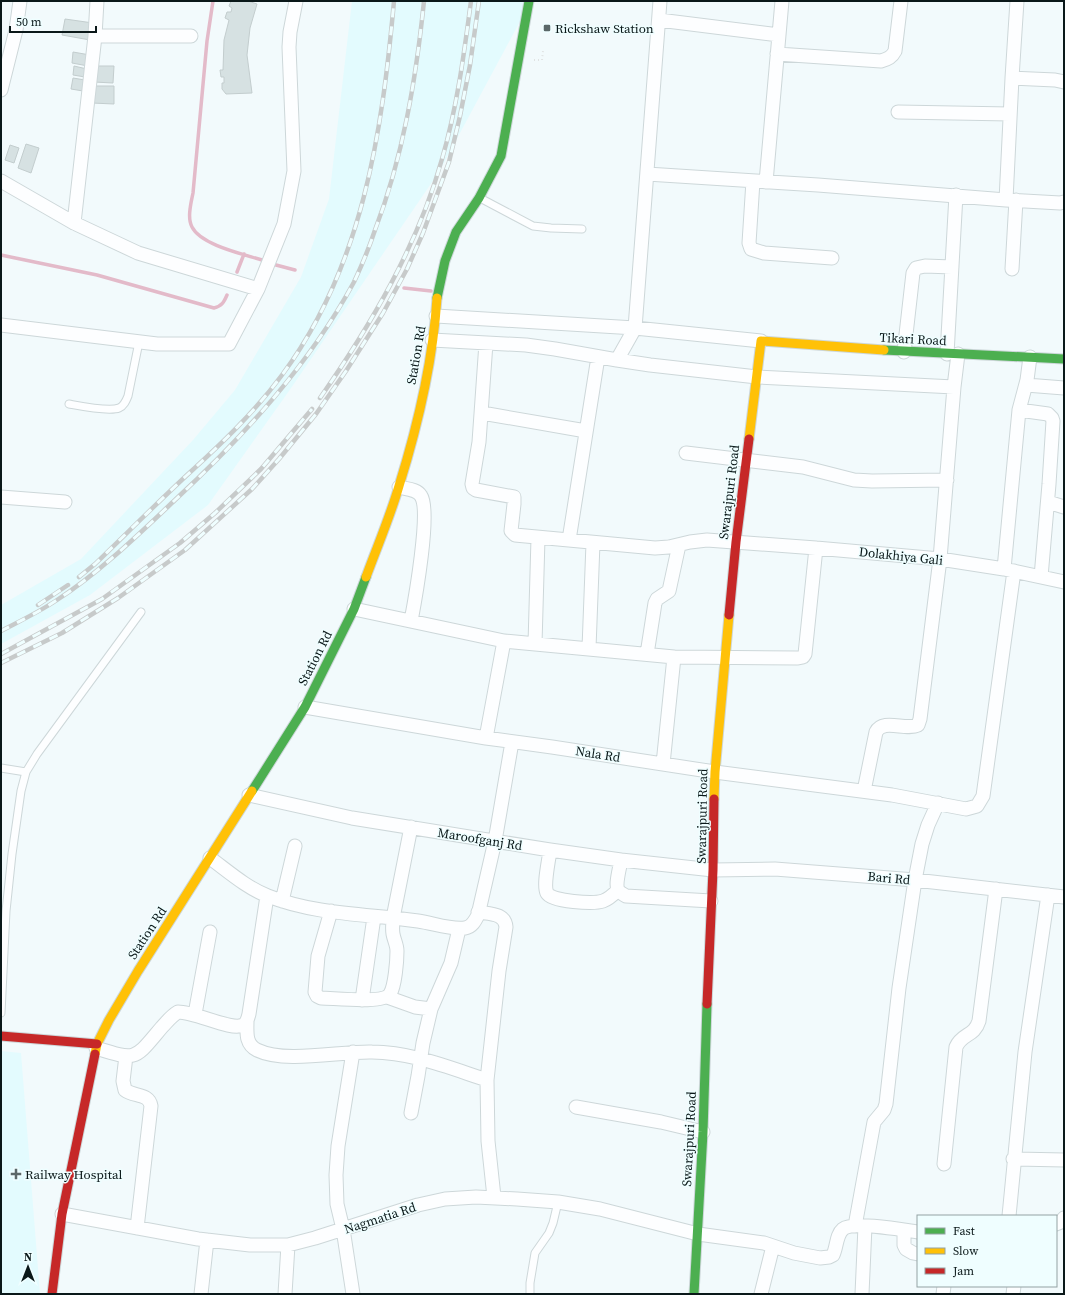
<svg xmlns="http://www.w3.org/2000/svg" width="1065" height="1295" viewBox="0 0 1065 1295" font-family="'Source Serif 4',serif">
  <rect width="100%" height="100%" fill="#f2fafc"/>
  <!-- built -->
  <path fill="#e3fbfe" d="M352,1H523L524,14L439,172L289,391L208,505L90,595L1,644V605L81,559L193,440L235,390L301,277L329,199Z
    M1,1051L21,1053L40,1294H1Z"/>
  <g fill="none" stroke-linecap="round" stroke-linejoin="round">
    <!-- stream -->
    <path stroke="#e3bac9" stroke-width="3.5" d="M213,1L207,41L193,193C191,203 187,218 192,227C201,245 243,254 262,260
      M1,255L97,275L214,308C222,306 224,302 227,295
      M276,265L295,270
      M237,272L244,254
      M404,288L431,291"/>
  </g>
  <!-- building -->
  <path fill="#d6e1e2" stroke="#c3cdce" d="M231,1H248L257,4L250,28L247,55L252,93L226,94L222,89V83H224V77H221L220,70H223L224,40L229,20L225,18L227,12H231L232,8L229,6Z
    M65,19L93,23L90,40L62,35Z
    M73,52L90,55L88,66L72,63Z
    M74,66L87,69L85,77L73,75Z
    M95,66H114L113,83L94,82Z
    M73,78L85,80L83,91L71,89Z
    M93,86H114V104L92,103Z
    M26,144L39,148L31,173L18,168Z
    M10,145L19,148L14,163L5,160Z"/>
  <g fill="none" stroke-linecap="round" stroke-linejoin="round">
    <defs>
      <path id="lane" d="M480,198L533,226L551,228L582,229
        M69,404C80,406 109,412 119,408C124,406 126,401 128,396L139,342
        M1,768L26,772
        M1,1013L6,911L12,854L21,791L26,772L37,754L141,612
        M530,1294V1283L535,1253L549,1233L553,1223L558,1202"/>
      <path id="street" d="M660,1L635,328L761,341
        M659,20L779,35
        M95,36H191
        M777,54L881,61C888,59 892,57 895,51L901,1
        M1012,78L1055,80L1064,82
        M1,90L16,30L20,1
        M898,112L1010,114
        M647,174L818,185L1006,200L1060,203L1064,202
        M1,181L74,223L138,253L258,289
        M753,181L749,243L751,249L764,253L832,258
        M766,182L782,1
        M1006,200L1012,78L1017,1
        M74,223L95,36L97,1
        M1012,269L1016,200
        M436,316L635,328L617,360
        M1,325L157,344H229L258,289L284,224L294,171L289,47L290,32L296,1
        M432,340L526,345L555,349L617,360L650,365L757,377L954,387
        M486,343L479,442L472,484L473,488L476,490L514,497V504L511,531L515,535L655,548L669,547L690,542L707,540L816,548L940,559L1004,569L1064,582
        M904,352L913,273L916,268L925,266L952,267
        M947,354L956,195
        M1026,385L1064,388
        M1019,410L1048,414L1052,418L1053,421L1049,484L1041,577
        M482,413L586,431
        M686,453L803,467L854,480L872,481L947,480
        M399,487C406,489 417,489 421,496C431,511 415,600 411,621
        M1,497L65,502
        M1048,502L1064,507
        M569,540L598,357
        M1004,569L1019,410L1027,380L1030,357
        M354,609L504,641L674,657L798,658L803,657L805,654L816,548
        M535,644L538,538
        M589,648L593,543
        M647,654L655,603L657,599L669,591L679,545
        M305,707L486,738L552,747L715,772L892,795L966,809L977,806L983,796L1014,571
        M486,738L504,641
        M663,764L674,657
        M864,791L876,732C883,718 906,731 918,725L920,719L940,559L954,387L958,354
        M249,795L352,818L550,850L621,860L713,870L775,869L915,880L1064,897
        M550,850C549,860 543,885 547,893C552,902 594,904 603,901C609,899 614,894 618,890
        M210,858C229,872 247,888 268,896C316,915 368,914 418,921C433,923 450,930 465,928C472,927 475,921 478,915L495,841L512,742
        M621,860C620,867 615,884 618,890C620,893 623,894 626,896L711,901
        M282,901L295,846
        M331,911L318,956L315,992L317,996L321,998C334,998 383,1004 390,994C395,986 397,961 397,951C397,945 394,940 393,934C392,929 393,923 393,918L411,827
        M478,912C490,914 505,913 506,927L499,971L487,1080L488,1141L494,1197
        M387,997L415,1007L431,1009
        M362,1000L374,917
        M195,1014L210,932
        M247,1021C247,1032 245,1044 257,1050C286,1064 340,1051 372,1052C411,1052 450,1068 487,1080
        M96,1048C138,1061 134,1060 162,1027C167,1022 171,1016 178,1012C196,1012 231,1031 243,1025C247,1023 248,1018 249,1014L267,896
        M126,1056L123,1081L125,1090C134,1097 149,1093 151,1106L137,1228
        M576,1107L661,1122L703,1132
        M411,1113L418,1076L423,1043L431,1009L451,963L459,929
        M1013,1159L1064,1160
        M944,1164L956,1047C962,1033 974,1037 979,1021L996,889
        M62,1214L198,1239L250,1245H288L315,1238L418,1205L445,1199L476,1197L517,1199L558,1202L600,1209L698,1234L764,1243L794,1253L820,1258L829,1257L833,1255C837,1247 836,1235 843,1229C853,1221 904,1230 918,1232
        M1009,1216L1025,1052L1048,895
        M1056,1224L1061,1222L1064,1218
        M855,1226L874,1122L884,1110L886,1104L899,988L915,880L922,844L928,825L938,803
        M904,1230V1245L906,1249L913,1253L918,1254
        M201,1294L207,1240
        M285,1294L288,1245
        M353,1294L343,1229L337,1204L336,1175L338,1146L353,1052
        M761,1294L773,1246
        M862,1294L865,1226
        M943,1294L944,1286
        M1013,1294L1014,1286"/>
      <path id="fast" d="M437,298L445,261L456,232L479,198L501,156L529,1
        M884,350L1064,359
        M252,791L305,707L354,609L366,577
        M694,1294L703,1132L707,1004"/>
      <path id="slow" d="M749,439L761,341L884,350
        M366,577C377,547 390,517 399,486C418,425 433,361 437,298
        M714,799L715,772L729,615
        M95,1054L97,1044L109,1020L138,971L252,791"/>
      <path id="jam" d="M729,615L736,542L749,439
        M707,1004L713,870L714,799
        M1,1036L97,1044
        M52,1294L62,1214L95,1054"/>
    </defs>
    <!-- lane casing -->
    <use href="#lane" stroke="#cdd7d9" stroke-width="9"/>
    <!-- street casing -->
    <use href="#street" stroke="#cdd7d9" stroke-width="15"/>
    <!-- fast casing -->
    <use href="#fast" stroke="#cdd7d9" stroke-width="11"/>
    <!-- slow casing -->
    <use href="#slow" stroke="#cdd7d9" stroke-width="11"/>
    <!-- jam casing -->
    <use href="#jam" stroke="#cdd7d9" stroke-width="11"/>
    <!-- path -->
    <path stroke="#e0e3e3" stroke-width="2" stroke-dasharray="1 3" stroke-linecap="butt" d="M534,60H542L543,51"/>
    <!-- lane -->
    <use href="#lane" stroke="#fdfeff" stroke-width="7"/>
    <!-- street -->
    <use href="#street" stroke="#fdfeff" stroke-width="13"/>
    <!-- fast -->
    <use href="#fast" stroke="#4caf50" stroke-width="9"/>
    <!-- slow -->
    <use href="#slow" stroke="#ffc107" stroke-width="9"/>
    <!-- jam -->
    <use href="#jam" stroke="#c62828" stroke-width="9"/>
    <defs>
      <path id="rail" d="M320,398C371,325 418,245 442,159C457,108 464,54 471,1
        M79,577L95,564C125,535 155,505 186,476C220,445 254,413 282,375C363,266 382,133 394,1
        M38,605L68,585
        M1,631C20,621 39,612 57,600C100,572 138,535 175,500C244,436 309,365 354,282C362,265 369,248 375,230C403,157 416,79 424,1
        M1,654L102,599L180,543L215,513L261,469L312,409
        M1,663L62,633L118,598L185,550L252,489L279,459L316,414L346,371L383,313L407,269L423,233L449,162L460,116L470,65L479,1"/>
    </defs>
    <!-- rail casing -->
    <use href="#rail" stroke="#c7caca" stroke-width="4.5"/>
    <!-- rail -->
    <use href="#rail" stroke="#effeff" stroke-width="3" stroke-dasharray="9" stroke-linecap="butt"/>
  </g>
  <!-- markers -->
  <g fill="#5b6768" stroke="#effeff" stroke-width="1.5">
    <rect x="543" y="24" width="8" height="8" rx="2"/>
    <path d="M14 1168h4v4h4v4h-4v4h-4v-4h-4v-4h4z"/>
  </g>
  <g text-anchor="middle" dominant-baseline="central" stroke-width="3" stroke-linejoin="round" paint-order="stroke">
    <!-- poi labels -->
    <g font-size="13" fill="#0a1819" stroke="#effeff" text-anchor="start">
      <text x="555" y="28">Rickshaw Station</text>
      <text x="25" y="1174">Railway Hospital</text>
    </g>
    <!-- street labels -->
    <g font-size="13" fill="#0a1819" stroke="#effeff">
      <text transform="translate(913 339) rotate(3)">Tikari Road</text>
      <text transform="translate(416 355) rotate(-80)">Station Rd</text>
      <text transform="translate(729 492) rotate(-83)">Swarajpuri Road</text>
      <text transform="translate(901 556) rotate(6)">Dolakhiya Gali</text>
      <text transform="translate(315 658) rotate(-63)">Station Rd</text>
      <text transform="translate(598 754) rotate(9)">Nala Rd</text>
      <text transform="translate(702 816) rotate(-89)">Swarajpuri Road</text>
      <text transform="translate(480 839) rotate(9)">Maroofganj Rd</text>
      <text transform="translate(889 878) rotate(5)">Bari Rd</text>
      <text transform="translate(147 933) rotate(-57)">Station Rd</text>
      <text transform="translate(689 1139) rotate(-87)">Swarajpuri Road</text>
      <text transform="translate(380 1218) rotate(-18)">Nagmatia Rd</text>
    </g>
  </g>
  <!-- border -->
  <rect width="1065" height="1295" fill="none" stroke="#0a1819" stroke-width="4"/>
  <!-- legend -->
  <rect x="917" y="1215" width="140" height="72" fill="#effeff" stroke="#93a2a3"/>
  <rect x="925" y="1228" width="20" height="6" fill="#4caf50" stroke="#93a2a3"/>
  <text x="953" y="1235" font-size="12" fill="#0a1819">Fast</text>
  <rect x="925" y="1248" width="20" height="6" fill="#ffc107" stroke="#93a2a3"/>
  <text x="953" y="1255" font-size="12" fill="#0a1819">Slow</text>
  <rect x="925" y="1268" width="20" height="6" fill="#c62828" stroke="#93a2a3"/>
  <text x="953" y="1275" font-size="12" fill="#0a1819">Jam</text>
  <!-- north arrow -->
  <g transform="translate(28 1267)" stroke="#effeff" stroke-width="3" paint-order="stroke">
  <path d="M0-3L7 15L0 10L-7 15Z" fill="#0a1819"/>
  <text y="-6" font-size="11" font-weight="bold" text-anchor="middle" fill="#0a1819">N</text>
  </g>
  <!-- scale -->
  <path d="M10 26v6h86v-6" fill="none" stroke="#0a1819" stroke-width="2"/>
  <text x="16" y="26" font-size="12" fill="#0a1819" stroke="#effeff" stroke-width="3" paint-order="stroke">50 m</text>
</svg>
